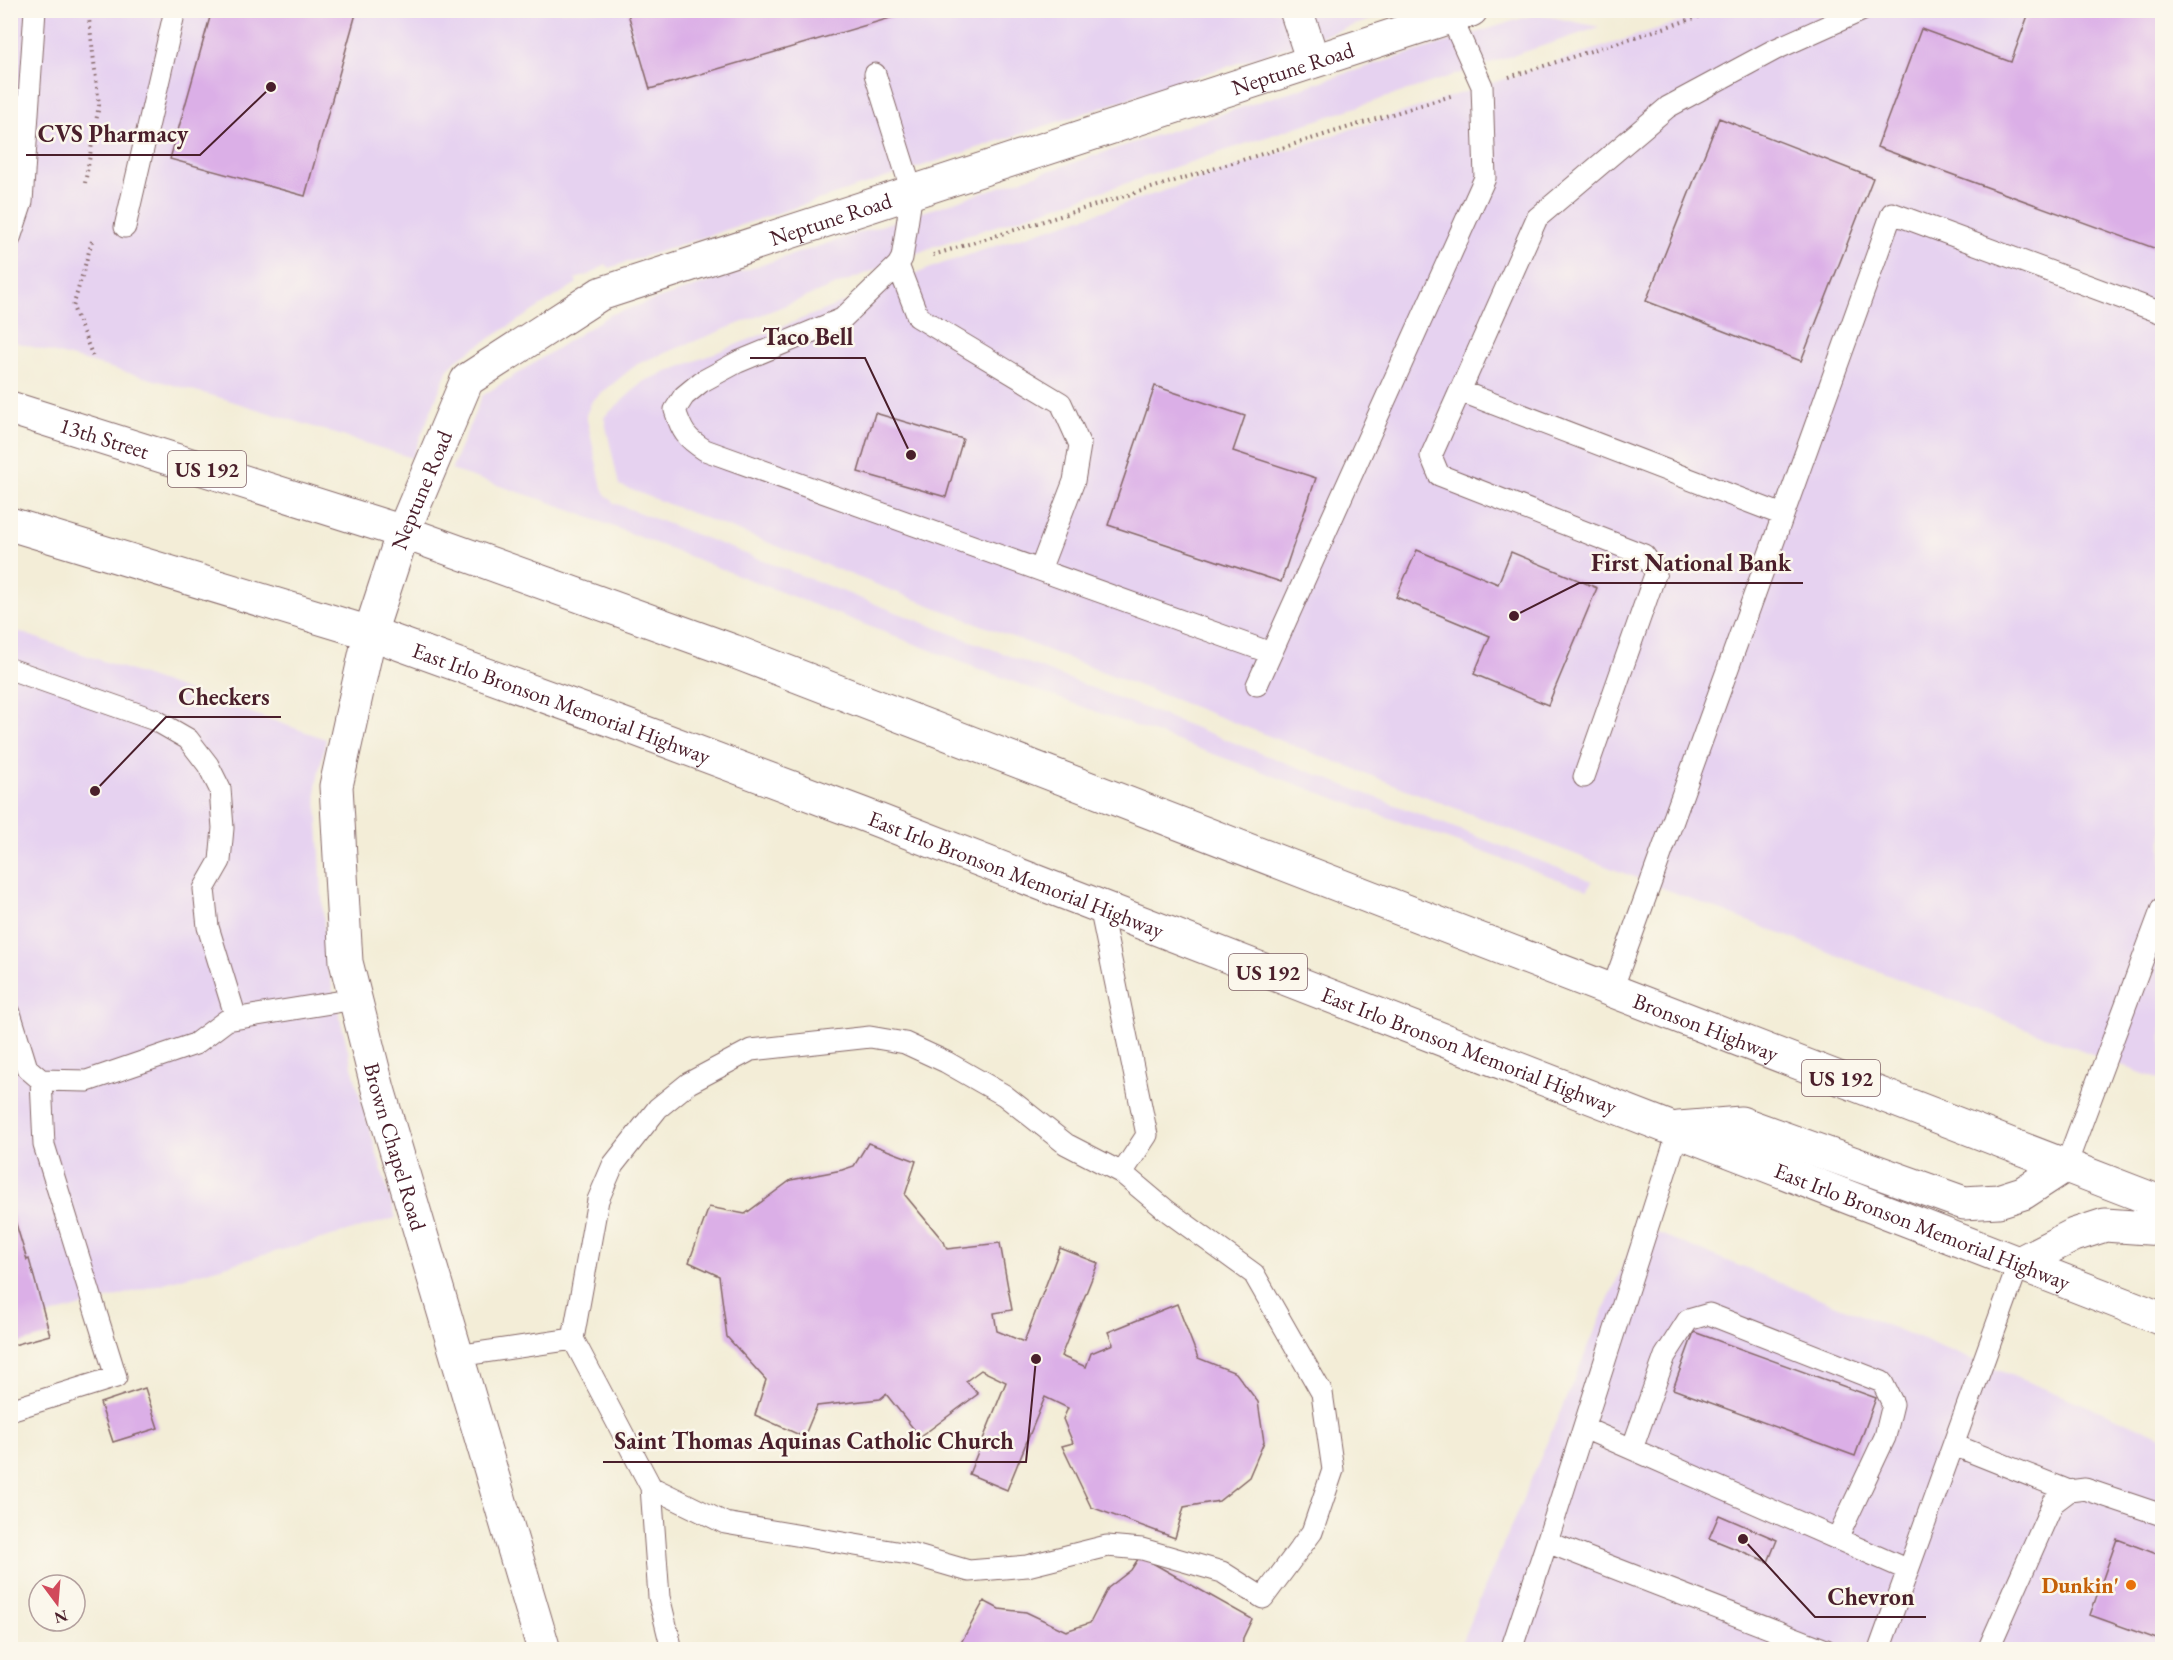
<svg xmlns="http://www.w3.org/2000/svg" width="2173" height="1660" viewBox="0 0 2173 1660" font-family="'EB Garamond',serif">
  <rect width="100%" height="100%" fill="#fbf7ec"/>
  <filter id="ink" filterUnits="userSpaceOnUse"><feTurbulence type="fractalNoise" baseFrequency=".0167" numOctaves="2"/><feDisplacementMap in="SourceGraphic" scale="12" xChannelSelector="R" yChannelSelector="G"/><feConvolveMatrix kernelMatrix="1 2 1 2 8 2 1 2 1" color-interpolation-filters="sRGB"/></filter>
  <filter id="wash" filterUnits="userSpaceOnUse"><feTurbulence type="fractalNoise" baseFrequency=".008" numOctaves="4" result="noise"/><feDisplacementMap in="SourceGraphic" scale="24" xChannelSelector="R" yChannelSelector="G"/><feGaussianBlur stdDeviation="1.35" result="paint"/><feColorMatrix in="noise" values="0 0 0 0 0 0 0 0 0 0 0 0 0 0 0 0 0 1.4 0 .05"/><feComposite in="paint" operator="in"/></filter>
  <g filter="url(#wash)">
    <rect width="100%" height="100%" fill="#f3edd7"/>
    <!-- built -->
    <path fill="#e6d2f0" d="M10,11H1398L609,268L606,264L591,274L575,279L577,283L456,360L448,369L412,458L225,399L11,341Z
      M1711,11H2162V1081L619,485L604,417L644,381L941,264Z
      M1536,14L1600,27L935,246L637,364L592,401L586,415L602,488L605,494L614,503L1592,881L1588,890L984,671L552,503L451,470L482,396L609,315L1319,82Z
      M11,629L326,739L316,786L326,962L359,1094L396,1218L11,1326Z
      M1640,1226L2162,1436V1649L1458,1650Z"/>
    <g id="blocks">
      <!-- building -->
      <path fill="#dbafe7" d="M212,10H357L305,196L170,159Z
        M627,10H914V11L650,89Z
        M2030,10H2162V251L1877,147L1921,29L2011,62Z
        M1719,118L1873,178L1801,361L1646,301Z
        M1155,386L1245,416L1233,451L1316,478L1281,582L1108,525Z
        M875,413L963,439L946,497L858,472Z
        M1417,550L1498,584L1511,552L1597,588L1548,705L1474,674L1490,636L1396,597Z
        M868,1143L916,1161L905,1195L944,1242L947,1249L1000,1243L1012,1310L994,1313L997,1331L1024,1342L1060,1248L1098,1263L1061,1356L1086,1367L1091,1353L1113,1344L1108,1332L1177,1304L1198,1358L1236,1373L1258,1402L1264,1442L1249,1477L1219,1501L1184,1507L1175,1538L1091,1507L1062,1446L1073,1443L1063,1419L1068,1408L1045,1397L1007,1490L969,1474L1006,1382L981,1370L966,1381L978,1394L920,1437L886,1394L880,1399L817,1406L804,1437L755,1415L766,1380L727,1337L719,1276L689,1262L709,1207L745,1214L791,1180L842,1170L854,1166Z
        M10,1204L27,1260L29,1259L50,1335L10,1346Z
        M1694,1332L1876,1398L1855,1456L1673,1389Z
        M145,1388L158,1428L113,1442L100,1403Z
        M1719,1515L1777,1540L1768,1562L1709,1538Z
        M2117,1539L2162,1556V1641L2090,1615Z
        M1140,1556L1252,1619L1243,1638L1242,1650H957L984,1601L999,1609L1026,1612L1066,1631L1090,1623L1108,1588L1131,1570Z"/>
    </g>
  </g>
  <g filter="url(#ink)">
    <use href="#blocks" fill-opacity="0" stroke="#856767" stroke-width="1.5"/>
    <g fill="none" stroke-linecap="round" stroke-linejoin="round">
      <defs>
        <path id="service" d="M875,74L912,192L902,258L898,265L918,317L1061,403L1080,445L1074,481L1040,570
          M125,227L175,10
          M10,238L22,202L35,10
          M898,265L842,319L738,362L701,382L684,396L675,410C682,432 686,438 705,450L1271,653
          M1460,391L1783,515
          M10,669L155,720L188,739L208,765L220,789L223,828L220,861L204,889L208,927L236,1018
          M1257,685L1485,178L1482,86L1451,17
          M1584,777L1656,572L1644,555L1439,475L1431,456L1537,218L1668,107L1774,50L1863,10
          M1100,907L1147,1135L1122,1173
          M1612,990L1892,213L2162,313
          M10,1013L27,1068L41,1080L87,1081L195,1044L227,1020L355,999
          M1678,1132L1547,1542L1826,1650
          M2066,1165L2162,908
          M573,1339L651,1487L659,1597L672,1650
          M457,1356L573,1339L598,1200L613,1165L658,1108L689,1083L751,1050L870,1037L905,1043L946,1062L1004,1095L1066,1144L1122,1173L1166,1210L1254,1274L1322,1393L1333,1470L1312,1532L1263,1598L1222,1572L1142,1549L1107,1546L1027,1566L969,1571L914,1555L725,1523L651,1487
          M10,1410L116,1377L44,1145L41,1080
          M1584,1428L1908,1570
          M1954,1445L2069,1491
          M1632,1449L1665,1356L1688,1320L1709,1314L1882,1382L1893,1404L1885,1437L1837,1539
          M1511,1650L1547,1542
          M1879,1650L2019,1263
          M1988,1650L2053,1503L2069,1491L2085,1489L2162,1515"/>
        <path id="minor" d="M1296,10L1313,61"/>
        <g id="tertiary">
          <path id="s1" d="M370,633L336,786L346,962L378,1089L544,1650"/>
        </g>
        <g id="secondary">
          <path id="s2" d="M370,633L403,532L467,380L600,294L1471,10"/>
        </g>
        <g id="trunk">
          <path id="s3" d="M10,408L403,532L733,651L2162,1203"/>
          <path id="s4" d="M10,524L370,633L622,724L862,814L2162,1319"/>
          <path d="M1679,1128L1741,1123L1964,1203L1998,1201L2023,1193L2066,1165"/>
          <path d="M2019,1263L2074,1235L2105,1225L2162,1229"/>
        </g>
      </defs>
      <!-- service casing -->
      <use href="#service" stroke="#856767" stroke-width="23"/>
      <!-- minor casing -->
      <use href="#minor" stroke="#856767" stroke-width="35"/>
      <!-- tertiary casing -->
      <use href="#tertiary" stroke="#856767" stroke-width="35"/>
      <!-- secondary casing -->
      <use href="#secondary" stroke="#856767" stroke-width="35"/>
      <!-- trunk casing -->
      <use href="#trunk" stroke="#856767" stroke-width="35"/>
      <!-- path -->
      <path stroke="#856767" stroke-width="4" stroke-dasharray="1.5 4.5" stroke-linecap="butt" d="M1509,77L1720,10
        M85,183L99,105L88,10
        M92,241L73,307L93,357
        M933,255L1454,95"/>
      <!-- service -->
      <use href="#service" stroke="#fff" stroke-width="21"/>
      <!-- minor -->
      <use href="#minor" stroke="#fff" stroke-width="33"/>
      <!-- tertiary -->
      <use href="#tertiary" stroke="#fff" stroke-width="33"/>
      <!-- secondary -->
      <use href="#secondary" stroke="#fff" stroke-width="33"/>
      <!-- trunk -->
      <use href="#trunk" stroke="#fff" stroke-width="33"/>
    </g>
  </g>
  <!-- markers -->
  <circle fill="#e8710a" stroke="#fbf7ec" stroke-width="2" cx="2131" cy="1585" r="6"/>
  <g text-anchor="middle" dominant-baseline="central" stroke-width="5" stroke-linejoin="round" paint-order="stroke">
    <!-- shield labels -->
    <g fill="#fbf7ec" stroke="#7f6065" stroke-width="1.5">
      <rect x="168" y="451" width="78" height="36" rx="4.5"/>
      <rect x="1229" y="954" width="78" height="36" rx="4.5"/>
      <rect x="1802" y="1060" width="78" height="36" rx="4.5"/>
    </g>
    <g font-size="21" font-weight="bold" fill="#4a1f2b">
      <text x="207" y="469">US 192</text>
      <text x="1268" y="972">US 192</text>
      <text x="1841" y="1078">US 192</text>
    </g>
    <!-- street labels -->
    <g font-size="22" fill="#4a1f2b" stroke="#fbf7ec">
      <text stroke="none"><textPath href="#s2" startOffset="1158">Neptune Road</textPath></text>
      <text stroke="none"><textPath href="#s2" startOffset="672">Neptune Road</textPath></text>
      <text stroke="none"><textPath href="#s3" startOffset="99">13th Street</textPath></text>
      <text stroke="none"><textPath href="#s2" startOffset="152">Neptune Road</textPath></text>
      <text stroke="none"><textPath href="#s4" startOffset="580">East Irlo Bronson Memorial Highway</textPath></text>
      <text stroke="none"><textPath href="#s4" startOffset="1066">East Irlo Bronson Memorial Highway</textPath></text>
      <text stroke="none"><textPath href="#s3" startOffset="1806">Bronson Highway</textPath></text>
      <text stroke="none"><textPath href="#s4" startOffset="1552">East Irlo Bronson Memorial Highway</textPath></text>
      <text stroke="none"><textPath href="#s1" startOffset="524">Brown Chapel Road</textPath></text>
      <text stroke="none"><textPath href="#s4" startOffset="2038">East Irlo Bronson Memorial Highway</textPath></text>
    </g>
    <!-- food labels -->
    <g font-size="22" font-weight="bold" fill="#c56008" stroke="#fbf7ec" text-anchor="end">
      <text x="2119" y="1585">Dunkin'</text>
    </g>
  </g>
  <!-- callouts -->
  <path fill="none" stroke="#4a1f2b" stroke-width="2" d="M271 87L200 155H26M911 455L865 358H750M1514 616L1579 583H1803M95 791L166 717H281M1036 1359L1026 1462H603M1743 1539L1815 1617H1926"/>
  <g fill="#4a1f2b" stroke="#fbf7ec" stroke-width="2">
    <circle cx="271" cy="87" r="6"/>
    <circle cx="911" cy="455" r="6"/>
    <circle cx="1514" cy="616" r="6"/>
    <circle cx="95" cy="791" r="6"/>
    <circle cx="1036" cy="1359" r="6"/>
    <circle cx="1743" cy="1539" r="6"/>
  </g>
  <g font-size="24" text-anchor="middle" font-weight="bold" fill="#4a1f2b" stroke="#fbf7ec" stroke-width="5" stroke-linejoin="round" paint-order="stroke">
    <text x="113" y="142">CVS Pharmacy</text>
    <text x="808" y="345">Taco Bell</text>
    <text x="1691" y="571">First National Bank</text>
    <text x="224" y="705">Checkers</text>
    <text x="814" y="1449">Saint Thomas Aquinas Catholic Church</text>
    <text x="1871" y="1605">Chevron</text>
  </g>
  <!-- margin -->
  <rect width="2173" height="1660" fill="none" stroke="#fbf7ec" stroke-width="36"/>
  <!-- north arrow -->
  <g transform="translate(57 1603) rotate(164)"><circle r="28" fill="#fbf7ec" stroke="#b4a19f" stroke-width="1.5"/>
  <path d="M0-4.5L10 22L0 15L-10 22Z" fill="#d1495b"/>
  <text y="-9" font-size="16" font-weight="bold" text-anchor="middle" fill="#4a1f2b">N</text>
  </g>
</svg>
